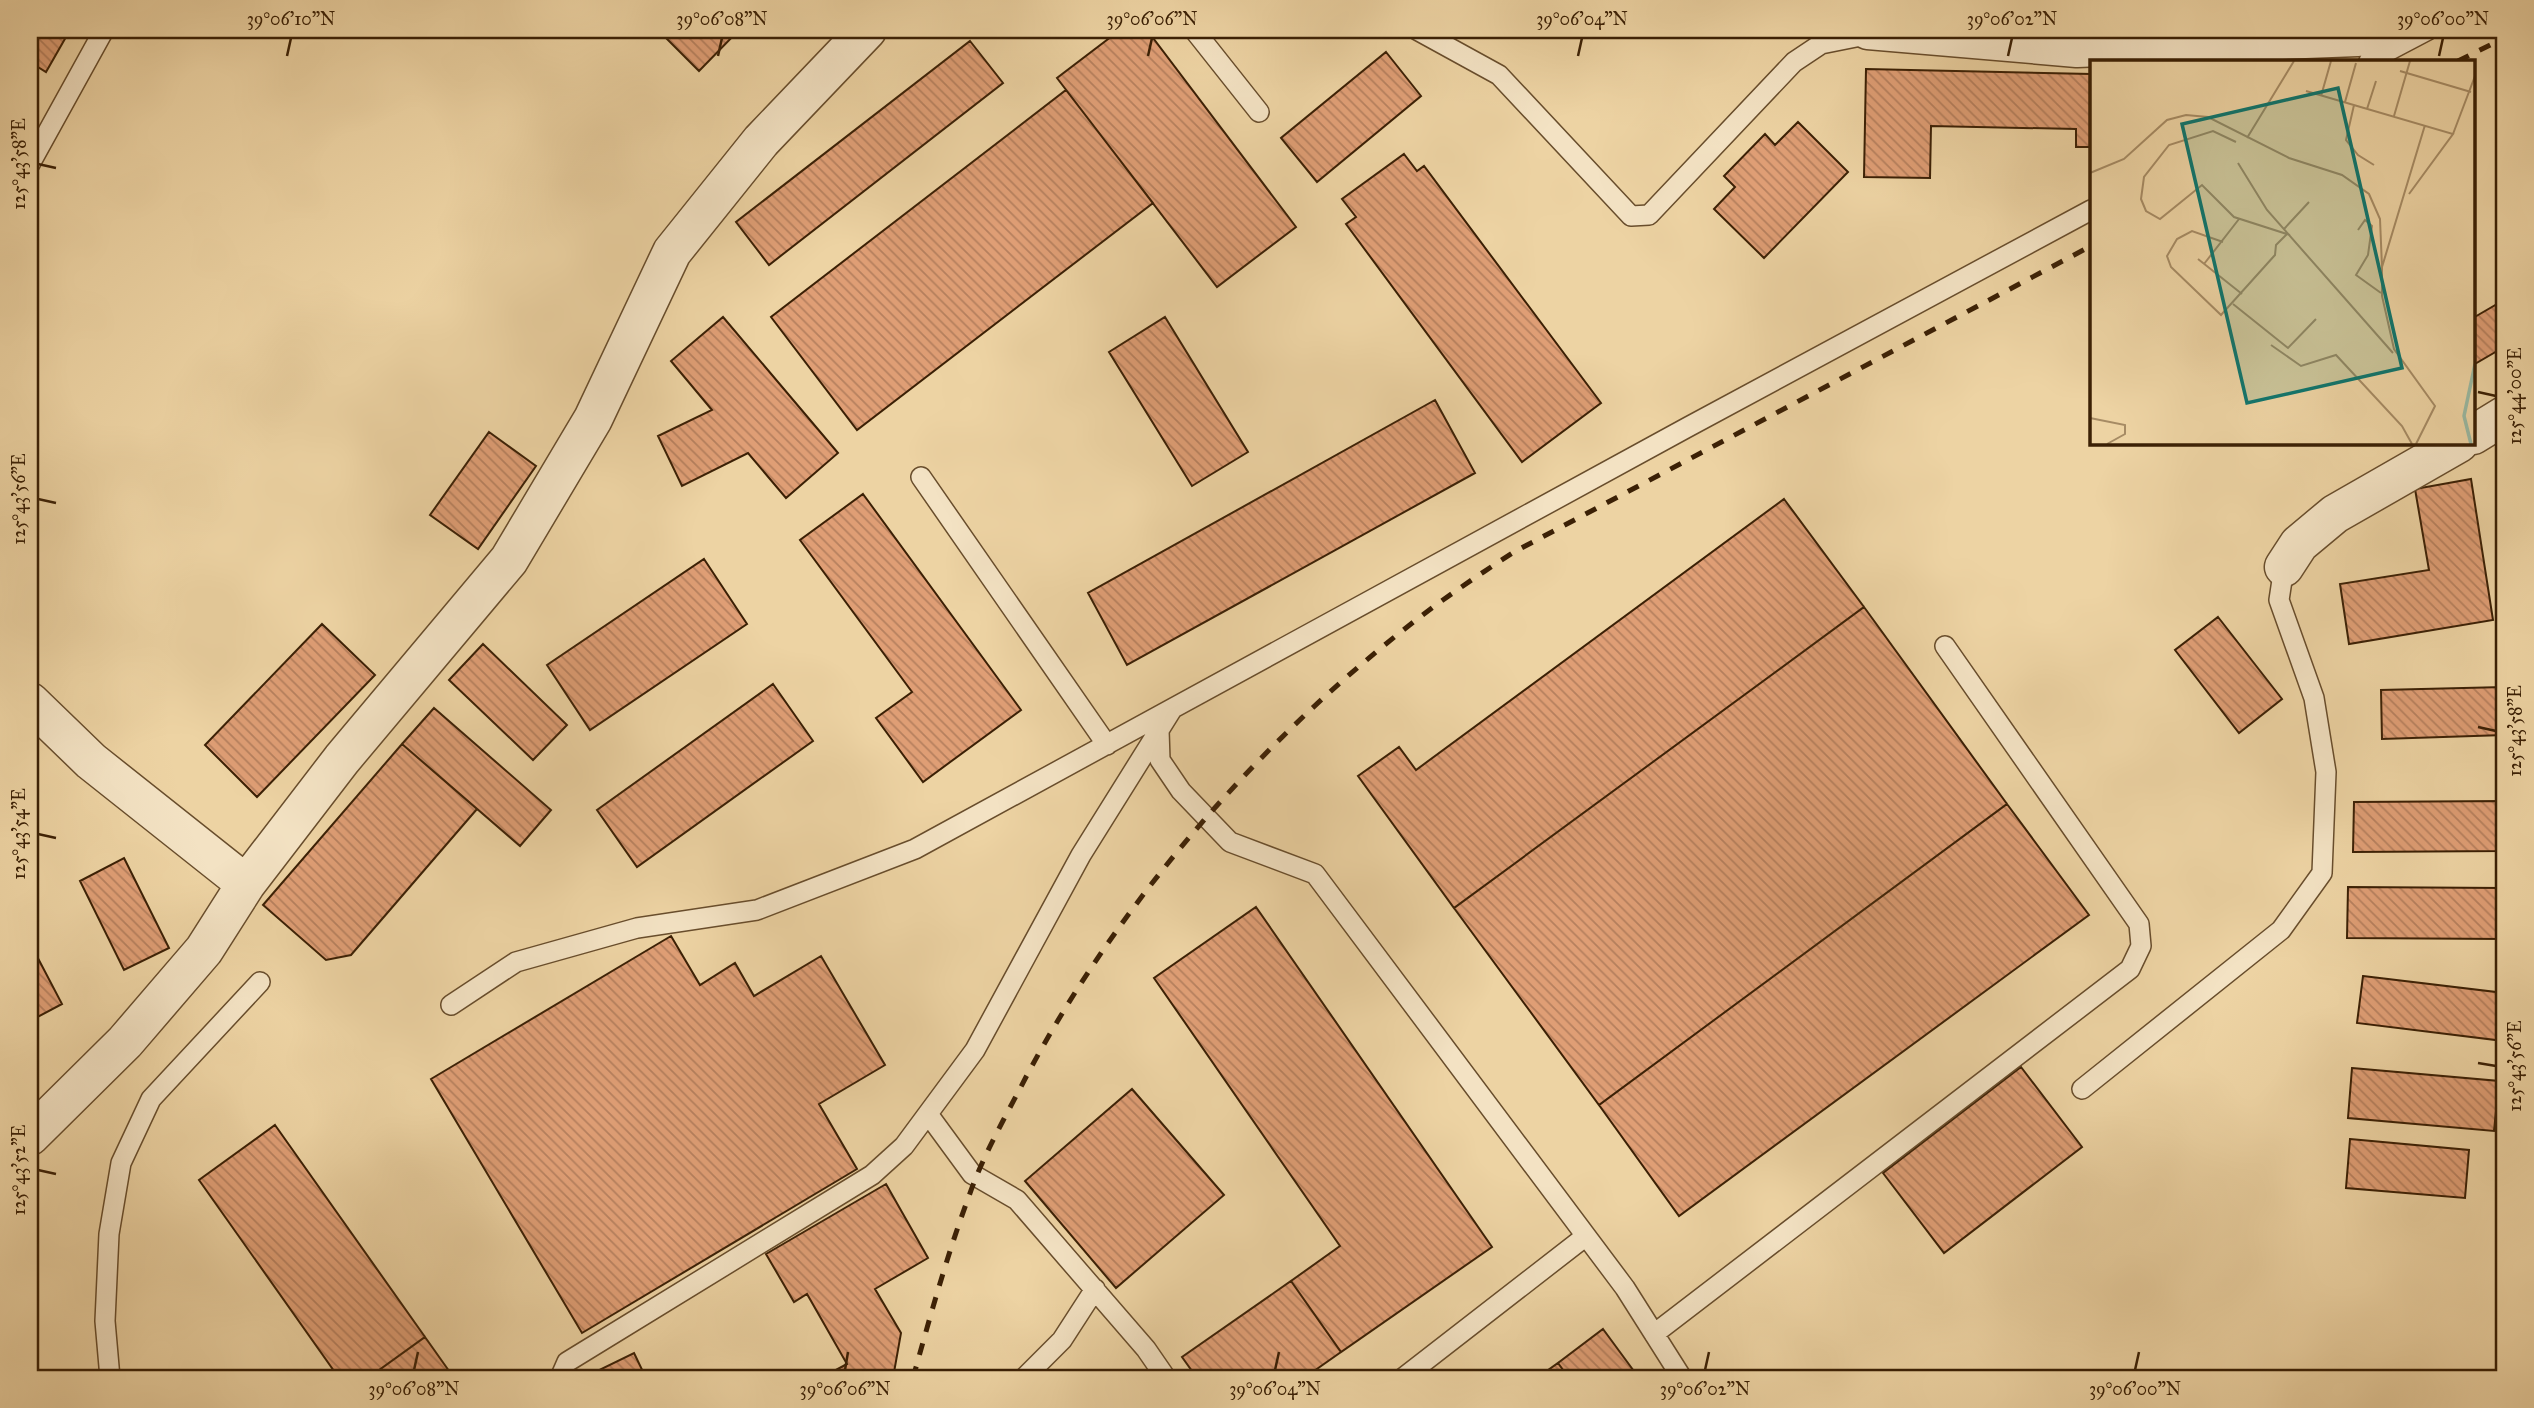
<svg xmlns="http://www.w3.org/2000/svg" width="2534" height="1408" viewBox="0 0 2534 1408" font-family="'IM FELL Great Primer',serif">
  <defs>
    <pattern id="building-back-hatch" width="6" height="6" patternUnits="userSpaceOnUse" patternTransform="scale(1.75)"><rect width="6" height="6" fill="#df9e75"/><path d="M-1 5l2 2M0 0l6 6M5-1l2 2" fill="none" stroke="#b6805e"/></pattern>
  </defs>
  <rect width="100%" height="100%" fill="#edd3a3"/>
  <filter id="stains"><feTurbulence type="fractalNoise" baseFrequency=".00286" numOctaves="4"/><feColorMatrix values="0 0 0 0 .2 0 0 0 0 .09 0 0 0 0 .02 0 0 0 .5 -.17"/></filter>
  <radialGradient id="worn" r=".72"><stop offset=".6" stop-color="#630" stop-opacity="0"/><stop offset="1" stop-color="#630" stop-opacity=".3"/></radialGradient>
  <!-- building -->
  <path fill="url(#building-back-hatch)" stroke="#3b2005" stroke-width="2" d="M30,30H70L46,72L30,62Z
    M658,30H739L699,71Z
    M1120,30H1147L1296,227L1217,287L1057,78Z
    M970,41L1003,83L769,265L736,222Z
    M1386,52L1421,96L1317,182L1281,138Z
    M1866,69L2091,74V147H2076V129L1931,126L1930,178L1864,177Z
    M1066,90L1153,203L857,430L771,317Z
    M1798,122L1848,172L1764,258L1714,209L1735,187L1724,176L1765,134L1775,145Z
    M1404,154L1417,171L1424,166L1601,403L1522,462L1346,224L1356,217L1342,199Z
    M2504,300V347L2473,365V318Z
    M723,317L838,453L786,498L748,453L682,486L658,436L712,410L671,361Z
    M1165,317L1248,452L1192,486L1109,352Z
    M1435,400L1475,473L1127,665L1088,593Z
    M489,432L536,466L478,549L430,515Z
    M2471,479L2493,620L2349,644L2340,584L2429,570L2415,489Z
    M863,494L1021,710L923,782L876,718L912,692L800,540Z
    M1784,499L1864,607L1454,908L1358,776L1399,747L1416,770Z
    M704,559L747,624L590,730L547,665Z
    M1864,607L2007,804L1599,1105L1454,908Z
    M2218,617L2282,699L2239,733L2175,650Z
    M322,624L375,675L257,797L205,745Z
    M483,644L567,725L533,760L449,680Z
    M773,684L813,741L637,867L597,810Z
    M2504,687V735L2382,739L2381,690Z
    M434,708L551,810L520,846L402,744Z
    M402,744L477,809L351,955L326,960L263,905Z
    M2504,801V851L2353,852L2354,802Z
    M2007,804L2089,915L1679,1216L1599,1105Z
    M124,858L169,948L124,970L80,881Z
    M2348,887L2504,888V939L2347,938Z
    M1256,907L1492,1247L1341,1352L1291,1281L1340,1246L1154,978Z
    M671,936L700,985L735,963L754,996L821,956L885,1065L819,1104L857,1169L582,1333L431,1079Z
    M30,943L62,1004L30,1021Z
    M2363,976L2504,993V1041L2357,1023Z
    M2021,1067L2082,1147L1944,1253L1883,1173Z
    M2352,1068L2499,1081L2494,1131L2348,1118Z
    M1132,1089L1224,1195L1116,1288L1025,1181Z
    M275,1125L425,1337L368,1378H339L199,1180Z
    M2350,1139L2469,1150L2465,1198L2346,1188Z
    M886,1184L928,1258L875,1289L901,1333L893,1378H821L847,1364L807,1294L794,1302L766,1254Z
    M1291,1281L1341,1352L1304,1378H1197L1182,1357Z
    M1603,1329L1639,1378H1569L1558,1363Z
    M425,1337L454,1378H368Z
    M634,1353L646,1378H590L589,1375Z
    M1558,1363L1569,1378H1537Z"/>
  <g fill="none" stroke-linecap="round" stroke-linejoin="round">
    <defs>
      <path id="lane" d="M1194,30L1259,112
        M1417,30L1499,75L1631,216L1649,215L1794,62L1821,44L1876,33
        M2369,61L2428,30
        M30,164L104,30
        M921,477L1107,745
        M1159,730L1160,760L1181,791L1230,842L1315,874L1625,1288L1682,1378
        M451,1005L516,962L637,928L757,910L915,849L1688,427L2091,210
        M2082,1089L2281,930L2322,873L2326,772L2314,698L2279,600L2284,567
        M928,1114L972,1174L1017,1200L1146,1349L1166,1378
        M1654,1334L2130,969L2141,946L2139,924L1945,646
        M110,1378L105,1321L109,1234L121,1163L151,1099L260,982
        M560,1378L567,1362L872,1175L904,1146L975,1050L1081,855L1171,711
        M1024,1378L1062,1340L1095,1289
        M1403,1378L1586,1236"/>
      <path id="street" d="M1868,30L2077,48L2358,37L2387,30
        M2473,435L2504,416
        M2284,567L2299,544L2335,514L2459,443
        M30,702L91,761L246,884
        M30,1136L125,1042L204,950L246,884L342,759L509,560L593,419L672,252L761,141L867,30"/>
    </defs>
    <!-- lane casing -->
    <use href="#lane" stroke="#684d2c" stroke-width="22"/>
    <!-- street casing -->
    <use href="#street" stroke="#684d2c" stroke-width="41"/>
    <!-- lane -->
    <use href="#lane" stroke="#f3e2c3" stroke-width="19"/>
    <!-- street -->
    <use href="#street" stroke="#f3e2c3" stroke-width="38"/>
    <!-- rail -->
    <path stroke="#3b2005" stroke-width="5" stroke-dasharray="12 12" stroke-linecap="butt" d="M2458,61L2504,38
      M913,1378C930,1317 947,1255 969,1196C983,1155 1006,1116 1026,1077C1123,894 1273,725 1440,602C1464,585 1489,568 1514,552L2091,246"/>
  </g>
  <!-- ticks -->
  <path fill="none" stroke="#3b2005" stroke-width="2.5" d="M287,56L291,38M718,56L722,38M1148,56L1152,38M1578,56L1582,38M2008,56L2012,38M2439,56L2443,38M38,164L56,168M2478,392L2496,396M38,499L56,503M2478,727L2496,731M38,834L56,838M2478,1063L2496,1066M38,1170L56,1174M414,1370L418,1352M845,1370L848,1352M1275,1370L1279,1352M1705,1370L1709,1352M2135,1370L2139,1352"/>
  <!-- overview -->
  <g transform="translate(2090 60)">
    <rect width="385" height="385" fill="#edd3a3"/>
    <path fill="none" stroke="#9ab9a2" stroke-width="3.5" d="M381,384L374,356L385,304"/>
    <path fill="none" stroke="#a68b64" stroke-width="2" d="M310,11L381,32M216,31L363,74L319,134M231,36L241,1M255,42L266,3M264,45L256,80L268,95L284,105M277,49L286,21M304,56L320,1M363,74L385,16M157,78L204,1M146,82L123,71L79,85L54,117L51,139L56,151L70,159L112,125L144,157L200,175M148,103L177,150L303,293M0,113L34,99L77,60L96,55L118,57L199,98L252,115L279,134L290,159L292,207M194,169L219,142M268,170L275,160L282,166L278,195L266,215L291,233M133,182L102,171L87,179L77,196L81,207L131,255L185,195L186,185L197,174M108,199L152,234M114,204L149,159M143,244L198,288L226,259M181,285L211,306L246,295L312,366L322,384M0,358L35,365V374L17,384M326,384L345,346L304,289L292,236V207L335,65"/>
    <path fill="#0f766e" fill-opacity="0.15" stroke="#0f766e" stroke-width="3.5" d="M248,28L312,308L157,343L92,64Z"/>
    <rect width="385" height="385" fill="none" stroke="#3b2005" stroke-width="3.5"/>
  </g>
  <!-- margin -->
  <rect width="2534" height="1408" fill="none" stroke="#edd3a3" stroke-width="77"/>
  <rect x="38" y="38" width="2458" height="1332" fill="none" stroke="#3b2005" stroke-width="2.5"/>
  <g font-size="18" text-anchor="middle" fill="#3b2005">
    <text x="291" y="25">39°06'10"N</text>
    <text x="722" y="25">39°06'08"N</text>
    <text x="1152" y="25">39°06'06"N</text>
    <text x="1582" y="25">39°06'04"N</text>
    <text x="2012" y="25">39°06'02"N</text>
    <text x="2443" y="25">39°06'00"N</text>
    <text transform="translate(19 164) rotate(-90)" y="6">125°43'58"E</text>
    <text transform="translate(2515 396) rotate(-90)" y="6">125°44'00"E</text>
    <text transform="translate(19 499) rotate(-90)" y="6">125°43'56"E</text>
    <text transform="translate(2515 731) rotate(-90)" y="6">125°43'58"E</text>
    <text transform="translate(19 834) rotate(-90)" y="6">125°43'54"E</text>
    <text transform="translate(2515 1066) rotate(-90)" y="6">125°43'56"E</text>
    <text transform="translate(19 1170) rotate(-90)" y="6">125°43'52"E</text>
    <text x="414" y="1395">39°06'08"N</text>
    <text x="845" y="1395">39°06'06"N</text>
    <text x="1275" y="1395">39°06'04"N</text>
    <text x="1705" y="1395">39°06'02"N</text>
    <text x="2135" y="1395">39°06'00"N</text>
  </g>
  <rect width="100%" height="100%" filter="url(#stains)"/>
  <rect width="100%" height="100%" fill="url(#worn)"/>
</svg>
